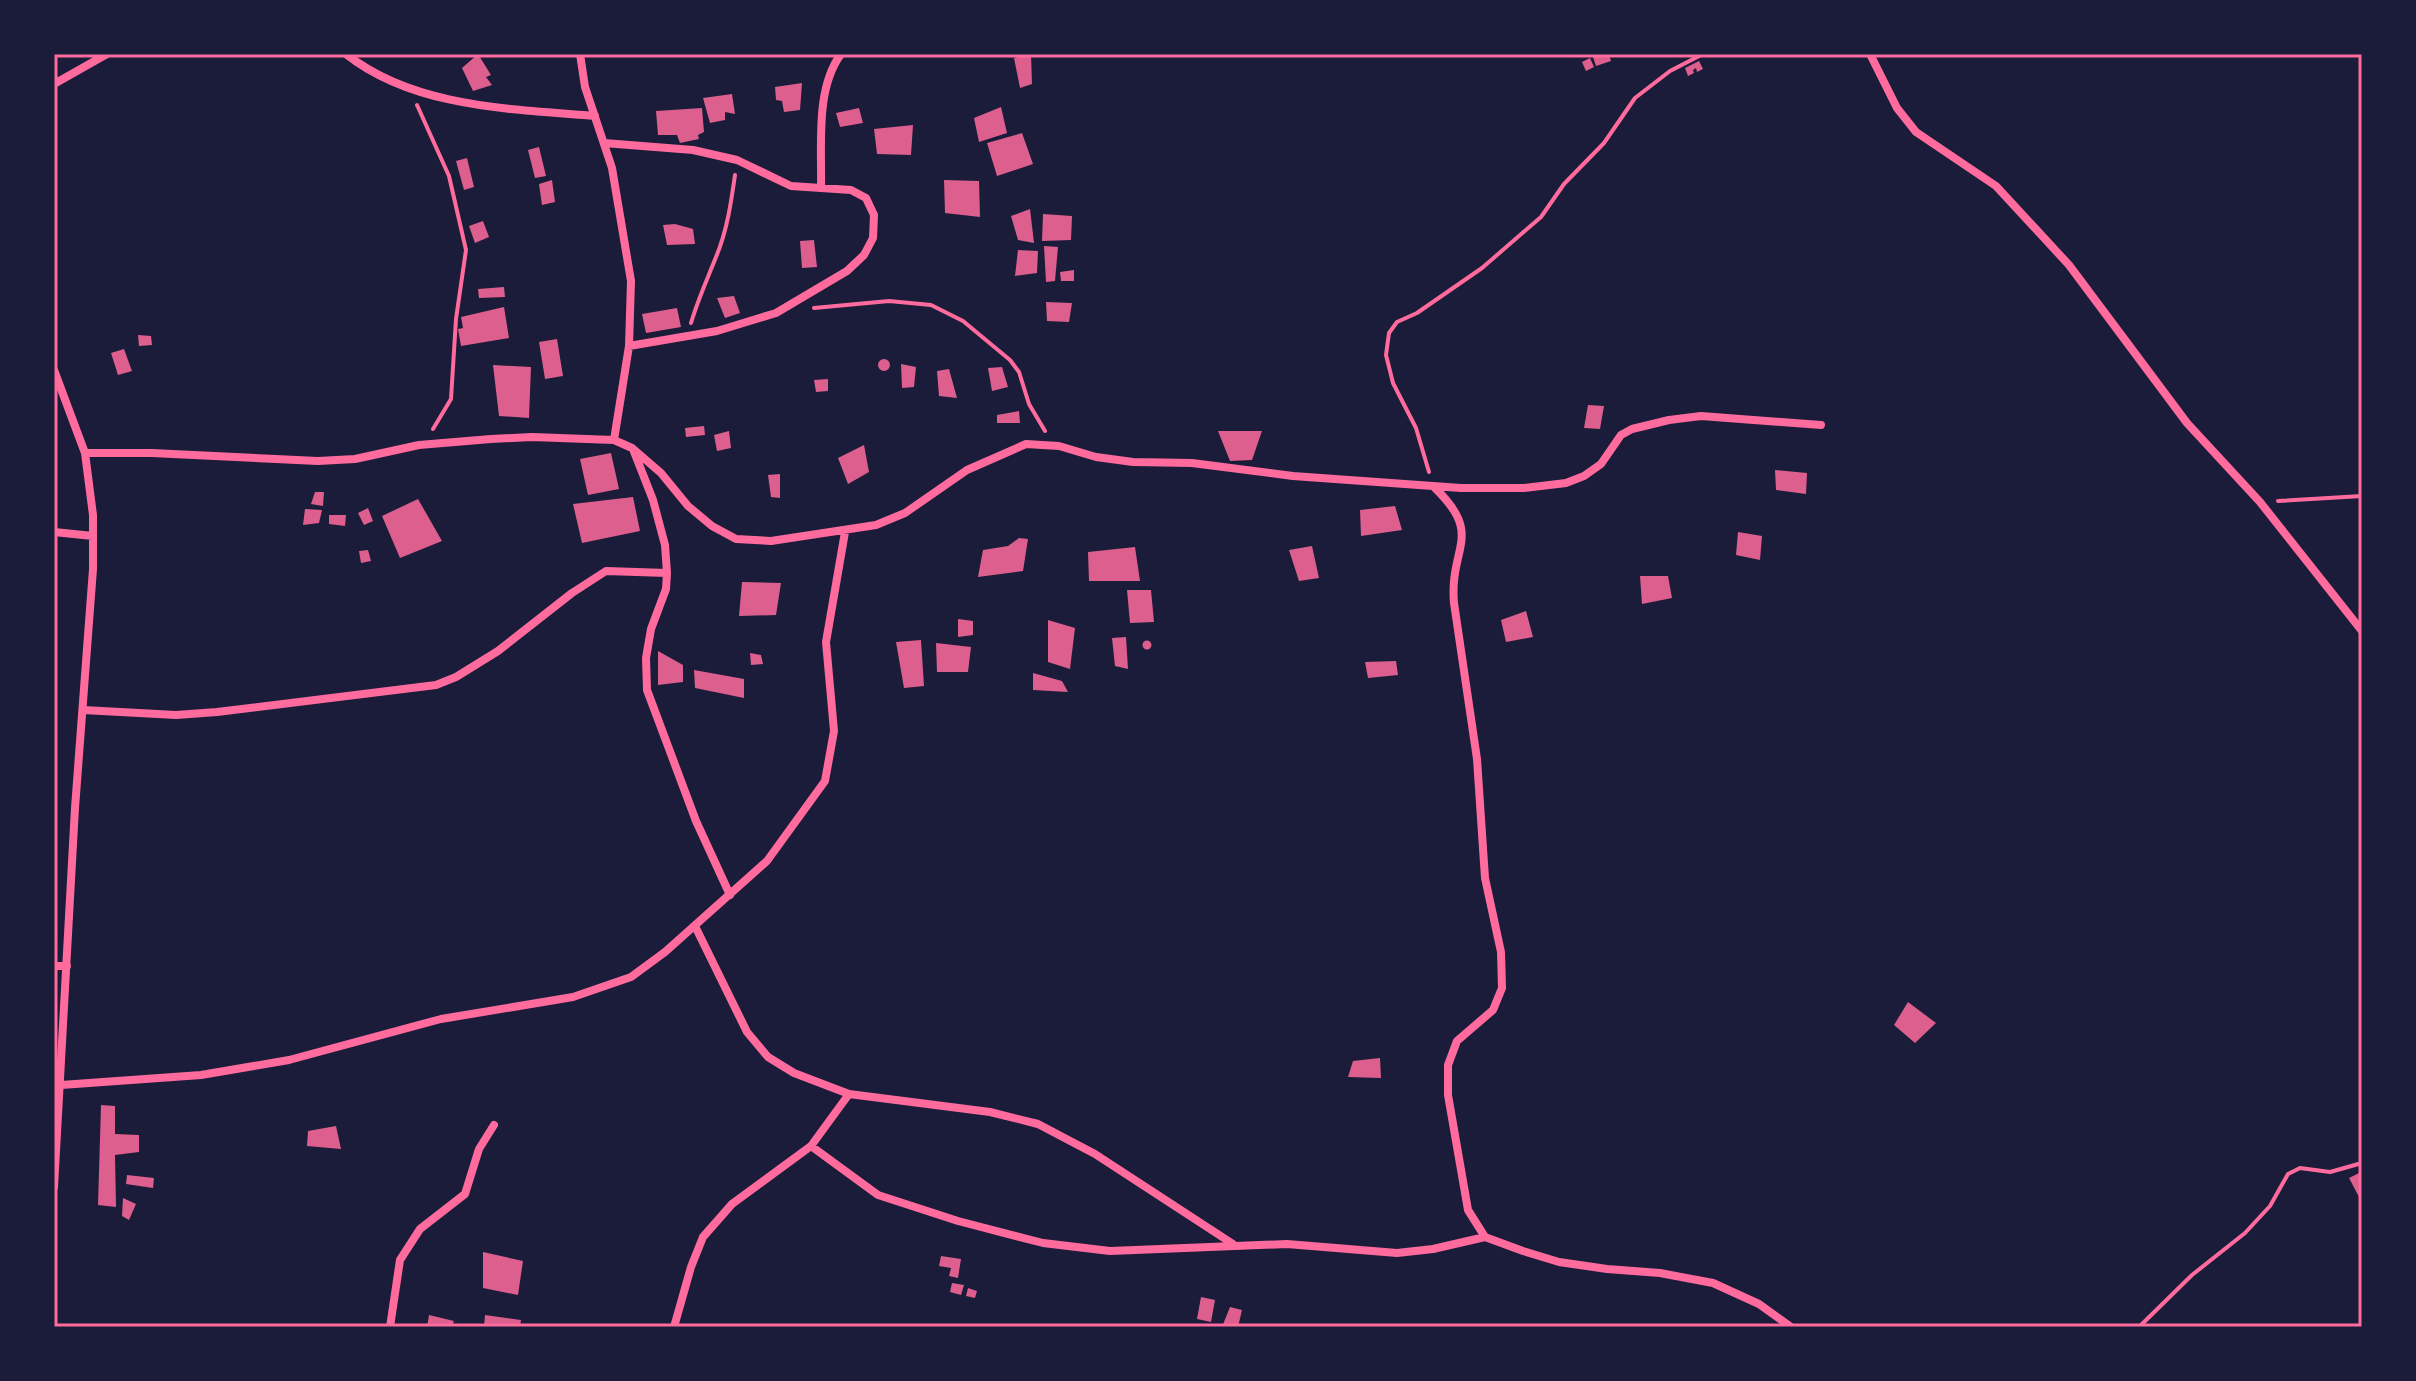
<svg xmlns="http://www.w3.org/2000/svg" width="2416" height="1381" viewBox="0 0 2416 1381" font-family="Jost,sans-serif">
  <rect width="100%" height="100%" fill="#1b1b3a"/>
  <!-- building -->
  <path fill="#dd5f8e" d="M478,54L491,75L486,77L492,85L473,91L462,68Z
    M1031,54L1032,84L1020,88L1014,58Z
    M1592,54H1609L1611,61L1596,66Z
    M1590,58L1594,67L1586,71L1582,62Z
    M1699,61L1703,69L1697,72L1696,68L1693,70L1694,73L1688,76L1685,68Z
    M802,83L800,110L784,112L782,101L776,100L775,87Z
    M732,94L735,114L725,112V120L710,123L703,98Z
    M1001,107L1007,133L979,142L974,118Z
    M702,108L704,132L698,135L699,139L680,143L677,135H658L656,111Z
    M859,108L863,123L840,127L836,113Z
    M913,125L911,155L877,154L874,129Z
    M1022,133L1033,164L997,176L987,143Z
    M539,147L546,176L535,178L528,150Z
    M467,158L474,187L464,190L456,161Z
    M552,180L555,202L542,205L539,184Z
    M944,180L979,181L980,217L945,213Z
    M1030,209L1034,243L1018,240L1011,216Z
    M1043,214L1072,216L1071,240L1042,241Z
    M483,221L489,237L475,243L469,226Z
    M675,224L693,229L695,244L667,245L663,225Z
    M814,240L817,267L802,268L800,241Z
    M1044,246L1058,247L1055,281L1046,282Z
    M1018,250L1038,251L1037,273L1015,276Z
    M1074,270V281H1061L1060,272Z
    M504,287L505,297L479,298L478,289Z
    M734,296L740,313L725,318L717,298Z
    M1046,302L1072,303L1069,322L1047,321Z
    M504,307L509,338L461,346L458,329L463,328L461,317Z
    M677,308L681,327L646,333L642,314Z
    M138,335L151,336L152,345L139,346Z
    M557,339L563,376L545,379L539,342Z
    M124,349L132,371L118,375L111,353Z
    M878 365a6 6 0 1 1 12 0a6 6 0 1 1-12 0Z
    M901,364L916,367L914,387L902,388Z
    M493,365L531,367L529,418L499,416Z
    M1002,367L1008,387L992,391L988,368Z
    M949,369L957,398L939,396L937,371Z
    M828,379V391L816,392L814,380Z
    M1588,405L1604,406L1600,429L1584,428Z
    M1019,411L1020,423H997V415Z
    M704,426L705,435L686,437L685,428Z
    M729,431L731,448L717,451L714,435Z
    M1218,431H1262L1252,460L1230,461Z
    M864,445L869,472L848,484L838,458Z
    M611,453L619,489L588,495L580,459Z
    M1775,470L1807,473L1806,494L1776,490Z
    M780,474V498L771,497L768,475Z
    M315,492H324L323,506L311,504Z
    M633,497L640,531L582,543L573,504Z
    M418,499L442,541L400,558L382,516Z
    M1395,506L1402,530L1361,536L1360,510Z
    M368,508L373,521L364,525L358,513Z
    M305,509L322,510L319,523L303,525Z
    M329,515H346L345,526L329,524Z
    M1738,532L1762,536L1760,560L1736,555Z
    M1019,538L1028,539L1023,571L978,577L983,550L1008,546Z
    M1312,546L1319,578L1299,581L1289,550Z
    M1135,547L1140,581H1089L1088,552Z
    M368,550L371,561L361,563L359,551Z
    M1640,576H1668L1672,598L1642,604Z
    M742,582L781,583L776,615L739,616Z
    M1127,590H1151L1154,622L1130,623Z
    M1526,611L1533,637L1506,642L1501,620Z
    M958,619L973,621V635L958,637Z
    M1048,620L1075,628L1070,669L1048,662Z
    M1126,637L1128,669L1115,666L1112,638Z
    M921,640L924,686L904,688L896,642Z
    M1142.5 645a4.5 4.5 0 1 1 9 0a4.5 4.5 0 1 1-9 0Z
    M936,643L971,647L968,672H937Z
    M658,651L683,665V682L658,685Z
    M750,653L761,655L763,664L751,665Z
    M1396,661L1398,675L1368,678L1365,662Z
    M694,670L744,679V698L695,688Z
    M1033,673L1062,681L1068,692L1033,690Z
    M1908,1002L1936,1023L1915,1043L1894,1025Z
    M1380,1058L1381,1078L1348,1077L1353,1061Z
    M101,1105L115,1106V1134L139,1135V1152L115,1155L116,1207L98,1205Z
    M336,1126L341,1149L307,1146L308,1131Z
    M2359,1173L2362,1179V1195L2359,1197L2349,1178Z
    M127,1175L154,1178L153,1188L126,1184Z
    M123,1198L136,1204L129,1220L122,1216Z
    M483,1252L523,1261L518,1295L483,1288Z
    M941,1256L961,1259L958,1278L949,1276L951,1268L939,1266Z
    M952,1283L964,1285L961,1295L950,1292Z
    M968,1288L977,1291L975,1298L966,1296Z
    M1201,1297L1215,1300L1211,1322L1197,1319Z
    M1230,1307L1242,1310L1238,1327H1222Z
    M429,1315L454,1321L452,1327H427Z
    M485,1315L521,1320L520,1327H484Z"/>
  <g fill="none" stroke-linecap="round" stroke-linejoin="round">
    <!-- path -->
    <path stroke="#ff6b9d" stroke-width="4" d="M417,105L449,176L466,250L456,319L451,399L433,429
      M814,308L889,301L931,305L963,321L1010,360L1019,372L1029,404L1045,431
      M691,323C698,299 707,280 716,257C727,231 731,203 735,175
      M1429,472L1416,428L1393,383L1386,355L1389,333L1397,322L1417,313L1482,268L1541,217L1564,184L1604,143L1635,98L1670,71L1703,54
      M2278,501L2362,496
      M2139,1327L2192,1275L2245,1233L2270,1206L2288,1174L2300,1168L2330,1172L2362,1163"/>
    <!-- minor -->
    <path stroke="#ff6b9d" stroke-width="8" d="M346,54C414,108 512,109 595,116
      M580,54L585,87L612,168L631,281L629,346L614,440
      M1870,54L1897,108L1916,132L1996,186L2069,265L2187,423L2260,502L2362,631
      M54,84L107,54
      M604,143L693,150L737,160L791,186L851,190L866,198L874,215L873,238L864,255L847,271L776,313L717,331L629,346
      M821,188C822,146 815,89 841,54
      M54,370L85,453L93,515V569L75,808L54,1187
      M633,449L653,500L665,545L667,573L666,589L651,629L646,658L647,690L696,821L730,895
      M85,453H152L318,461L355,459L419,445L491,439L532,437L614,440L632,448L661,473L688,506L712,526L736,539L771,541L876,525L905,513L967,470L1026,444L1059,446L1096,457L1133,462L1192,463L1293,476L1461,488H1524L1566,483L1584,476L1601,464L1621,435L1632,429L1669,420L1701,416L1821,425
      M1434,487C1485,536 1449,546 1454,603L1477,759L1485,878L1501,952L1502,988L1493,1010L1457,1041L1448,1065V1095L1468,1210L1485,1237L1523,1251L1559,1262L1607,1269L1660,1273L1713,1283L1759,1304L1791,1327
      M54,532L93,536
      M83,710L176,715L217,712L436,685L456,677L498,651L572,593L606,571L667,573
      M695,926L747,1032L768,1057L794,1073L849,1094L990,1112L1038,1124L1095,1154L1233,1244
      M54,966H67
      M61,1085L201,1075L289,1060L441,1019L573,997L631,977L665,952L767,861L825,781L834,731L826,642L845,532
      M811,1146L878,1195L958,1221L1043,1243L1110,1251L1287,1244L1397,1253L1433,1249L1485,1237
      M390,1327L400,1260L420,1229L465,1194L479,1149L494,1125
      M674,1327L691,1267L703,1237L732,1204L811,1146L849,1094"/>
  </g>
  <!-- border -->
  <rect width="2416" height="1381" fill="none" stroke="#1b1b3a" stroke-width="112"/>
  <rect x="56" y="56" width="2304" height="1269" fill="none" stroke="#ff6b9d" stroke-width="3"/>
</svg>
